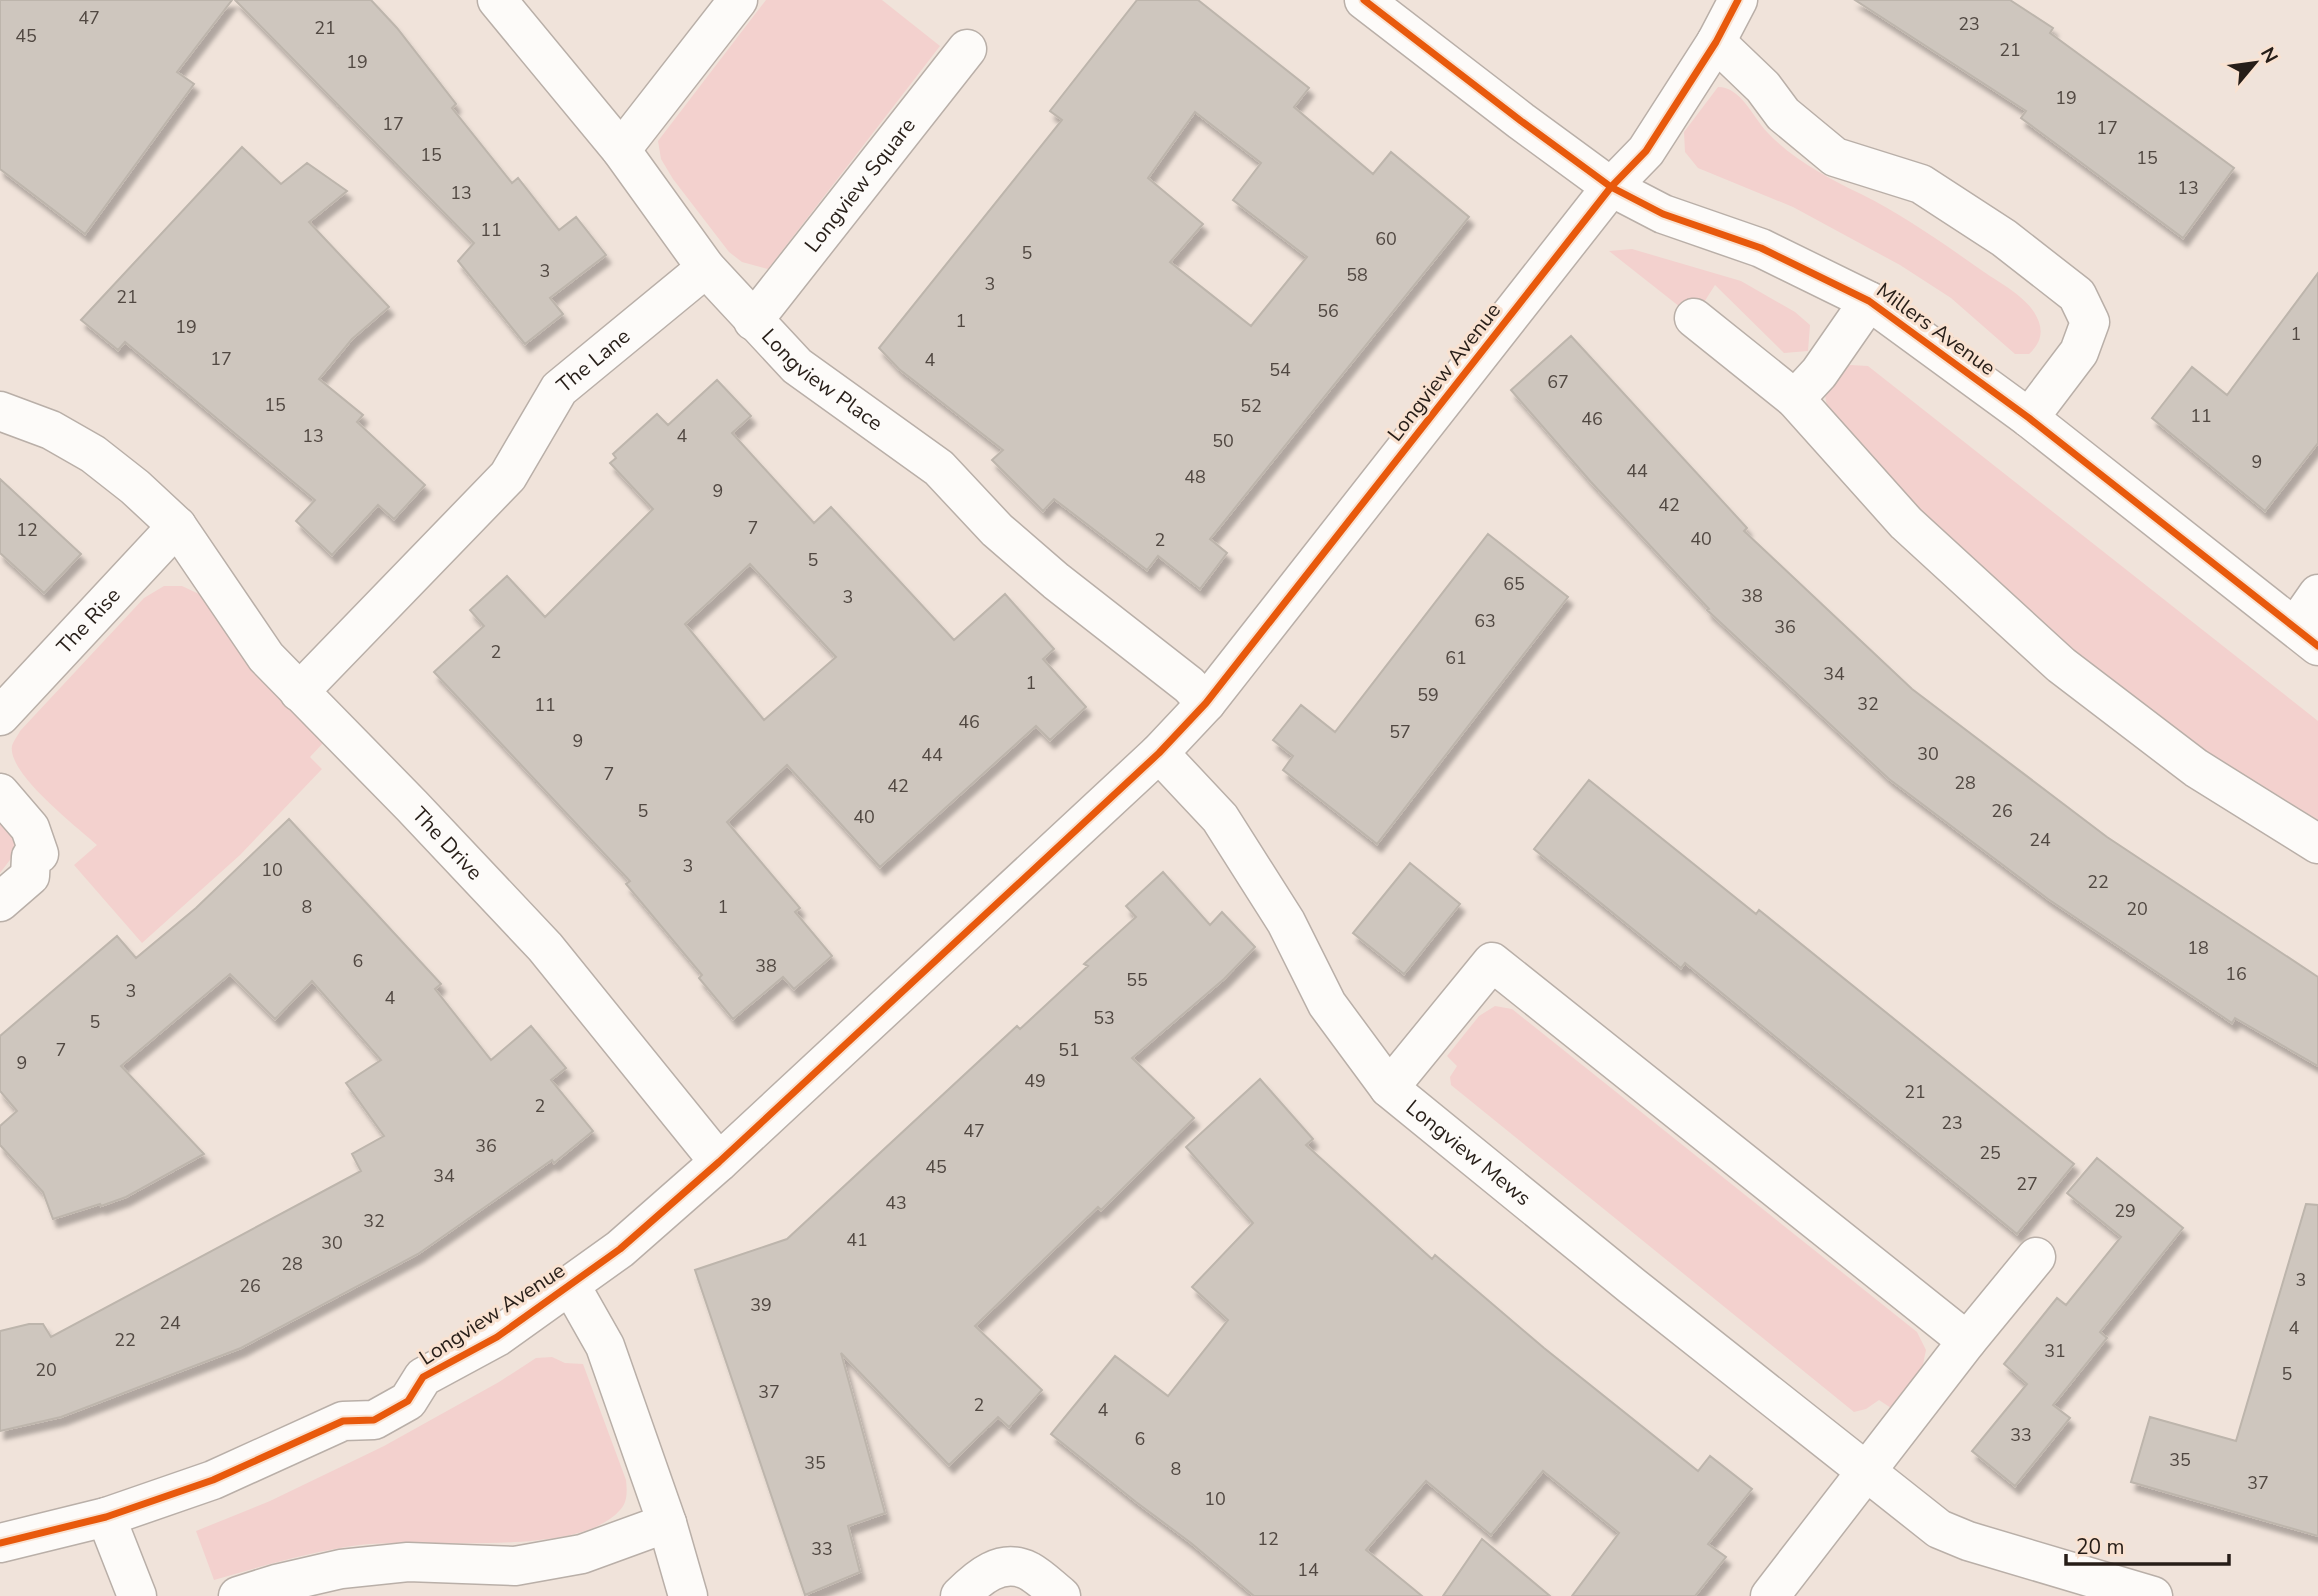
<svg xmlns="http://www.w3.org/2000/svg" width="2318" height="1596" viewBox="0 0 2318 1596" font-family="'Nunito Sans',sans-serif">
  <defs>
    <filter id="shadow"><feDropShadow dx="4.5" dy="8" stdDeviation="2" flood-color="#0004"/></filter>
  </defs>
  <rect width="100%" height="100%" fill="#f0e3da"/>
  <!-- green -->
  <path fill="#f3d1ce" d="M766,0H882L940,46L768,269L742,262L729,252L673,179L661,159L658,141Z
    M1718,87C1741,87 1753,117 1767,132C1792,159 1829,179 1861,194C1905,216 1944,244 1984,272C2000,283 2023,295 2034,312C2044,328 2043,341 2029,354H2015L1951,298L1900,265L1793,207L1698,168L1685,152L1684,132Z
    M1632,249L1741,281L1795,312L1810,325L1808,351L1784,353L1715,285L1694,318L1609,251Z
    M1850,365L1868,366L2318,721V820L2204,750L2081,660L1973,563L1838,430C1823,400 1815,383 1850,365Z
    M164,586H182L201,595L258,677L324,742L310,757L322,769L240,855L142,943L74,865L97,845C77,827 7,773 12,746C13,742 18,735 20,731L144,598Z
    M0,819L15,840L13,856L0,873Z
    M1495,1006L1512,1009L1917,1332L1926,1350L1922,1369L1891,1408L1879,1400L1866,1409L1854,1412L1451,1085L1450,1077L1457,1066L1447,1056L1479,1016Z
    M552,1357L565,1363L583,1364L626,1480C627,1490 628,1502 620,1510C578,1559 421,1537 359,1545C309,1552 262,1566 214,1580L196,1531L270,1501L384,1446L499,1382L536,1358Z"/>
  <!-- building -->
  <path fill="#cec6be" stroke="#bdb5ac" stroke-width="2" fill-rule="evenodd" filter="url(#shadow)" d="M0,0H232L177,72L194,84L85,234L0,169Z
    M235,0H371L397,28L456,104L452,108L512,183L518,178L559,230L576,217L606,255L550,298L563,314L525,344L458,261L474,243Z
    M1137,0H1198L1309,88L1294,107L1373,174L1391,152L1469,217L1210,539L1227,553L1200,589L1158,556L1147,570L1054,499L1043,511L992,460L1003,450L899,369L879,348L1062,120L1050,111ZM1195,112L1261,163L1233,200L1307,257L1251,326L1170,262L1203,224L1148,178Z
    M1855,0H2010L2053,28L2050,33L2234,168L2183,238L2021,118L2026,111Z
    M242,147L281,184L307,163L347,191L309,222L389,307L352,339L319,379L363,415L357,422L425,485L394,519L378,505L332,555L296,521L315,500L125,342L118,350L81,320Z
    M2318,273V443L2265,511L2152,418L2192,367L2227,395Z
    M1571,336L1747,528L1744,531L1912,689L2107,837L2318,977V1066L2235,1018L2232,1023L2048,899L1889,779L1707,610L1709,609L1591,482L1511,390Z
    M717,380L751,416L732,433L814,523L831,507L954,640L1005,594L1054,649L1043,659L1086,707L1050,740L1036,726L880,867L787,765L727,822L800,908L795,912L832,956L794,989L783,977L733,1019L699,978L702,975L626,884L630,881L434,672L484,626L470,610L507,576L545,617L653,509L610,463L616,458L613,454L657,414L668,425ZM750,564L836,657L764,720L685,624Z
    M0,479L81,554L44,593L0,553Z
    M1488,534L1568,597L1377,844L1283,770L1293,756L1273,740L1301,705L1335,732Z
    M1589,780L1756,914L1759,910L2074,1164L2017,1234L1685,963L1681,968L1534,849Z
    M289,819L441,984L435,989L491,1060L531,1026L566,1068L551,1080L593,1131L554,1163L552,1160L418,1254L241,1348L61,1417L0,1431V1331L29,1324H43L51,1337L361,1171L352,1154L384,1136L346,1083L381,1060L312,981L275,1019L230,974L121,1066L204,1154L126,1197L101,1206L100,1204L53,1219L43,1192L0,1145V1126L17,1111L0,1091V1036L117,936L136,958L196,908Z
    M1410,863L1460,904L1404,974L1353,933Z
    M1163,872L1210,925L1222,912L1255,947L1224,979L1132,1058L1194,1118L1101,1210L1098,1207L975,1326L1042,1390L1009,1427L998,1417L949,1465L841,1353L885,1513L848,1526L860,1572L805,1595L695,1270L787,1239L1017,1026L1020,1029L1088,966L1084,964L1136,917L1126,906Z
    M1260,1079L1313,1139L1306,1145L1432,1259L1435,1255L1544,1348L1698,1471L1710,1456L1752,1489L1708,1544L1726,1557L1695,1596H1572L1619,1533L1543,1471L1491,1535L1426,1481L1366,1550L1422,1596H1254L1191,1543L1136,1502L1051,1434L1115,1356L1168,1396L1228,1320L1192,1287L1253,1223L1186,1147Z
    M2097,1158L2183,1228L2100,1332L2107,1338L2053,1405L2070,1418L2015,1486L1972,1451L2027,1384L2004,1364L2057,1298L2066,1305L2121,1237L2067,1193Z
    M2306,1204L2318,1205V1536L2131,1482L2150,1417L2236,1441Z
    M1482,1539L1550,1596H1443Z"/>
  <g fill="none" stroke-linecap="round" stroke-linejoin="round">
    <defs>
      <g id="minor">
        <path id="s1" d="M497,0L621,150L706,268L797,366L939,468L997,530L1056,581L1189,685L1206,703"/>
        <path d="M1364,0L1521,121L1611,187L1663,214L1761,248L1869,301L2029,418L2318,646"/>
        <path d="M1716,42L1763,87L1783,114L1835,157L1921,184L2004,238L2077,295L2090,322L2079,352L2029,418"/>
        <path d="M621,150L738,0"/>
        <path d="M1694,318L1795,399L1906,523L2061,665L2196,768L2318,844"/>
        <path id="s2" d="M753,321L967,49"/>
        <path d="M1795,399L1819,373L1869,301"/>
        <path id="s3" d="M0,411L51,430L93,454L135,487L177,526L266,657L412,806L545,947L719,1162"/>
        <path d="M2295,627L2318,594"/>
        <path id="s4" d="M299,692L508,476L559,389L706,268"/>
        <path id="s5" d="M0,716L177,526"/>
        <path id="s6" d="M1159,753L1220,818L1286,922L1327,1004L1389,1088L1632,1286L1939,1529L1968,1541L2153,1596"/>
        <path d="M0,793L30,828L39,854L31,857L30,876L0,902"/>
        <path d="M1389,1088L1492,962L1967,1341L1770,1596"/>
        <path d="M571,1286L605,1346L667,1523L688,1596"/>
        <path d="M1967,1341L2036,1257"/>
        <path d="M106,1517L137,1596"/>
        <path d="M0,1543L106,1517L213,1480L343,1421L374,1420L408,1401L423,1377L497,1337L620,1249L719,1162L1159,753L1206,703L1611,187L1646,151L1716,42L1738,0"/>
        <path d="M238,1596L276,1584L341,1569L408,1562L515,1566L582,1554L667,1523"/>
        <path d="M960,1596C978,1578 1001,1557 1029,1571C1040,1577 1051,1588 1061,1596"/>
      </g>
    </defs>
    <!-- minor casing -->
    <use href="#minor" stroke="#b9afa8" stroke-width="41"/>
    <!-- minor -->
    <use href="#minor" stroke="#fdfbf9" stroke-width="38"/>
    <defs>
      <path id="cycleway" d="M1364,0L1521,121L1611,187L1663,214L1761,248L1869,301L2029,418L2318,646
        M0,1543L106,1517L213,1480L343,1421L374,1420L408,1401L423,1377L497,1337L620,1249L719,1162L1159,753L1206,703L1611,187L1646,151L1716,42L1738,0"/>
    </defs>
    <!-- cycleway casing -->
    <use href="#cycleway" stroke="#f9e2d1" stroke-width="11"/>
    <!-- cycleway -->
    <use href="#cycleway" stroke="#e8590c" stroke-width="7"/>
  </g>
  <g text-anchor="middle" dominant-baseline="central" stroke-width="6" stroke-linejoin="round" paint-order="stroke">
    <!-- number labels -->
    <g font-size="18" fill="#514842">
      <text x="89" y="18">47</text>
      <text x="1969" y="24">23</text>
      <text x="325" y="28">21</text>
      <text x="26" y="36">45</text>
      <text x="2010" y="50">21</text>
      <text x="357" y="62">19</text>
      <text x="2066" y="98">19</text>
      <text x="393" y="124">17</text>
      <text x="2107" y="128">17</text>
      <text x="431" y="155">15</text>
      <text x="2147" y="158">15</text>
      <text x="2188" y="188">13</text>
      <text x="461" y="193">13</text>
      <text x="491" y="230">11</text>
      <text x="1386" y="239">60</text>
      <text x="1027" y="253">5</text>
      <text x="545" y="271">3</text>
      <text x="1357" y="275">58</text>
      <text x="990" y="284">3</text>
      <text x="127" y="297">21</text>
      <text x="1328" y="311">56</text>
      <text x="961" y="321">1</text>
      <text x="186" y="327">19</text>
      <text x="2296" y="334">1</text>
      <text x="221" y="359">17</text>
      <text x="930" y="360">4</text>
      <text x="1280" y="370">54</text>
      <text x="1558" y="382">67</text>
      <text x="275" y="405">15</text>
      <text x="1251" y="406">52</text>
      <text x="2201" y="416">11</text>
      <text x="1592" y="419">46</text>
      <text x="313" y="436">13</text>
      <text x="682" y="436">4</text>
      <text x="1223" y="441">50</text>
      <text x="2257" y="462">9</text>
      <text x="1637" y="471">44</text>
      <text x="1195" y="477">48</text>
      <text x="718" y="491">9</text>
      <text x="1669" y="505">42</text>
      <text x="753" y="528">7</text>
      <text x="27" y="530">12</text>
      <text x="1701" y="539">40</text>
      <text x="1160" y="540">2</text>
      <text x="813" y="560">5</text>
      <text x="1514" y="584">65</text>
      <text x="1752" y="596">38</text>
      <text x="848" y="597">3</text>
      <text x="1485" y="621">63</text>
      <text x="1785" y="627">36</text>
      <text x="496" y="652">2</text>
      <text x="1456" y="658">61</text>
      <text x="1834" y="674">34</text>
      <text x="1031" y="683">1</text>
      <text x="1428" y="695">59</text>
      <text x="1868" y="704">32</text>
      <text x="545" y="705">11</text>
      <text x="969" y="722">46</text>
      <text x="1400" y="732">57</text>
      <text x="578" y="741">9</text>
      <text x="1928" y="754">30</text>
      <text x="932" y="755">44</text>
      <text x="609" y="774">7</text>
      <text x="1965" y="783">28</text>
      <text x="898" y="786">42</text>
      <text x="643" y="811">5</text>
      <text x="2002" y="811">26</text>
      <text x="864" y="817">40</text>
      <text x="2040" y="840">24</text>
      <text x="688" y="866">3</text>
      <text x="272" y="870">10</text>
      <text x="2098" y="882">22</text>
      <text x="307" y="907">8</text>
      <text x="723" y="907">1</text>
      <text x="2137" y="909">20</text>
      <text x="2198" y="948">18</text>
      <text x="358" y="961">6</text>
      <text x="766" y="966">38</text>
      <text x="2236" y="974">16</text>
      <text x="1137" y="980">55</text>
      <text x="131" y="991">3</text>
      <text x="390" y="998">4</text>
      <text x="1104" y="1018">53</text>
      <text x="95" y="1022">5</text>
      <text x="61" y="1050">7</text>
      <text x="1069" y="1050">51</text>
      <text x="22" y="1063">9</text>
      <text x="1035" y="1081">49</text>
      <text x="1915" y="1092">21</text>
      <text x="540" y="1106">2</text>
      <text x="1952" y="1123">23</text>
      <text x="974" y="1131">47</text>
      <text x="486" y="1146">36</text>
      <text x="1990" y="1153">25</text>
      <text x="936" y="1167">45</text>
      <text x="444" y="1176">34</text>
      <text x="2027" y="1184">27</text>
      <text x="896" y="1203">43</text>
      <text x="2125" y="1211">29</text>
      <text x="374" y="1221">32</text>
      <text x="857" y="1240">41</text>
      <text x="332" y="1243">30</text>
      <text x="292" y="1264">28</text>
      <text x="2301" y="1280">3</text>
      <text x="250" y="1286">26</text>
      <text x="761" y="1305">39</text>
      <text x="170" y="1323">24</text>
      <text x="2294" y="1328">4</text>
      <text x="125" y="1340">22</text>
      <text x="2055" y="1351">31</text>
      <text x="46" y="1370">20</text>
      <text x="2287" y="1374">5</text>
      <text x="769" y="1392">37</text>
      <text x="979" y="1405">2</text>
      <text x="1103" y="1410">4</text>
      <text x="2021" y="1435">33</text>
      <text x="1140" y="1439">6</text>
      <text x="2180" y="1460">35</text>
      <text x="815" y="1463">35</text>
      <text x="1176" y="1469">8</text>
      <text x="2258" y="1483">37</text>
      <text x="1215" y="1499">10</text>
      <text x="1268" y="1539">12</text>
      <text x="822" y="1549">33</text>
      <text x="1308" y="1570">14</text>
    </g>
    <!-- street labels -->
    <g font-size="21" fill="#271e18" stroke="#f9e2d1">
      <text stroke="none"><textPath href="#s2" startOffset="173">Longview Square</textPath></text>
      <text transform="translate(1936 329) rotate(36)">Millers Avenue</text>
      <text stroke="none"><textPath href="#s4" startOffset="446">The Lane</textPath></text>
      <text transform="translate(1444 372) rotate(-52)">Longview Avenue</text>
      <text stroke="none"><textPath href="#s1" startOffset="502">Longview Place</textPath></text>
      <text stroke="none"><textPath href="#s5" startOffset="130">The Rise</textPath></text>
      <text stroke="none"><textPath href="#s3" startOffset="632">The Drive</textPath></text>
      <text stroke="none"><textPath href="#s6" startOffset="511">Longview Mews</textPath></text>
      <text transform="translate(492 1314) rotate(-33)">Longview Avenue</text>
    </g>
  </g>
  <!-- north arrow -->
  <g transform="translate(2255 63) rotate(61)" stroke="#f9e2d1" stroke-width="5" paint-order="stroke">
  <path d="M0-5L12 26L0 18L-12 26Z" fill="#271e18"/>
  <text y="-10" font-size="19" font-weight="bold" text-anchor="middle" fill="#271e18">N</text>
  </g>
  <!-- scale -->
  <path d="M2066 1554v10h163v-10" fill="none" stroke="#271e18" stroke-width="3.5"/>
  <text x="2076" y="1554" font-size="21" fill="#271e18" stroke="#f9e2d1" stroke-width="5" paint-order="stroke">20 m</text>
</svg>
